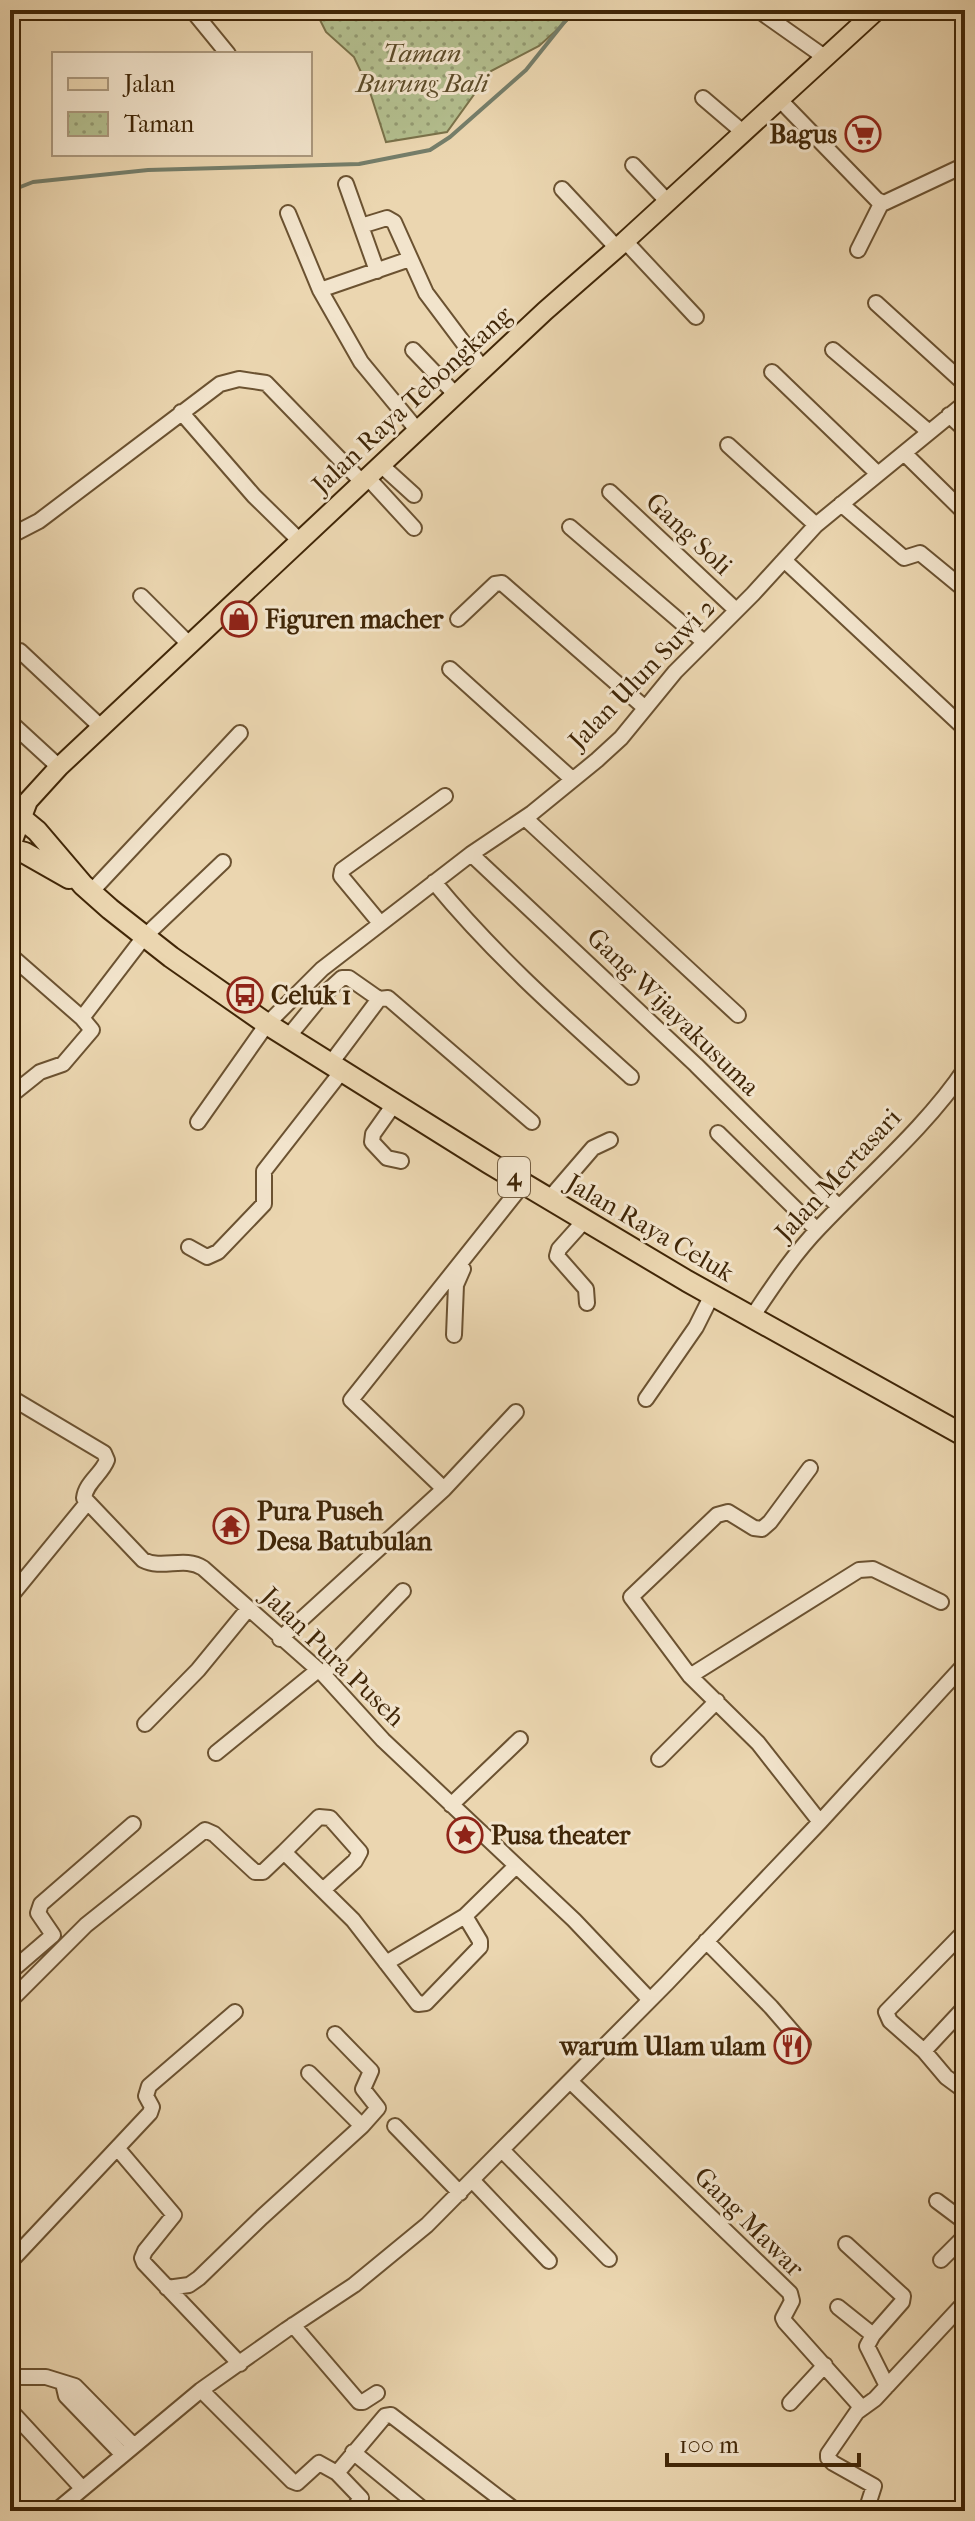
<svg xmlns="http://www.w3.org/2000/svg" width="975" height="2521" viewBox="0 0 975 2521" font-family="'IM FELL French Canon',serif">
  <defs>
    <pattern id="park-dots" width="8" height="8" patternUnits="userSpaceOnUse" patternTransform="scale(2)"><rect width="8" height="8" fill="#b3be8e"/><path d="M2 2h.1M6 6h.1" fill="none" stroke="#939a72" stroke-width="1.8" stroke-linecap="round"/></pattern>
  </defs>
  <rect width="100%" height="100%" fill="#ebd6b0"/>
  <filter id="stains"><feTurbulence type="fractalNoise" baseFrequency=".0025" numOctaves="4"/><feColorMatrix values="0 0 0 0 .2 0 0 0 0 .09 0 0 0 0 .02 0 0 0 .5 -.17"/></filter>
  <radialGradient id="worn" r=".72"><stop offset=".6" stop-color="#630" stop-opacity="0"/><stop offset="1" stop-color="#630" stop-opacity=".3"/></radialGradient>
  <!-- park -->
  <path fill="url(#park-dots)" stroke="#7a724a" stroke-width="2" d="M315,10H579L539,46L491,71L447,132L386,142L369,89L354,57L326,32Z"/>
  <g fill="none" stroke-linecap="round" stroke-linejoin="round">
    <!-- stream -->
    <path stroke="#757e6a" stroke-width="4" d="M10,191L33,182L148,170L359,164L430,150L450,137L526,70L574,10
      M853,2511L854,2510"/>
    <defs>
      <path id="minor" d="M192,10L228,54
        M758,10L826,58
        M703,98L744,133
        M780,100L877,200L884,203L965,165
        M633,165L668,202
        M346,184L377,271
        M562,189L617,248
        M288,213L320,290L361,362L418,431
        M361,226L387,218L394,222L426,293L483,369
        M625,241L696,317
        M858,250L882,202
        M320,290L410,259
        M876,303L965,384
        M413,350L456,395
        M833,350L928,431
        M772,372L877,473
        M181,412L254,496L299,540
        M949,415L965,430
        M728,445L816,525
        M904,453L965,513
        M381,465L414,495
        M368,478L414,528
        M610,492L736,610
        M841,504L904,558L920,553L965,590
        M570,527L704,642
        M10,536L39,521L220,384L239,379L266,383L363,483
        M784,560L963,727
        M141,596L189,644
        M458,619L495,584L502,583L644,707
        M20,651L101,727
        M450,669L572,779
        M10,722L59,767
        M525,818L738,1015
        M471,854L696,1065L839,1207
        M434,882C493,954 562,1015 631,1077
        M91,892L240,733
        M380,923L341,876L342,870L445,796
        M10,955L82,1018L92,1030L63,1064L40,1072L10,1096
        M82,1018L144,937L223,862
        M288,1037L320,998L342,978H349L379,999
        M331,1063L379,999L388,998L532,1122
        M390,1110L373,1134L372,1142L387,1158L401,1161
        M198,1122L267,1024L322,969L471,854L532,813L597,760L621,738L675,672L753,594L816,525L965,403
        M718,1133L817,1230
        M549,1199L593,1148L610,1140
        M585,1220L559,1249L557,1256L586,1289L587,1303
        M189,1247L207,1257L218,1252L264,1204V1171L342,1071
        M752,1317C773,1286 793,1255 819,1228C866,1178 927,1126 965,1069
        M454,1335L456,1285L463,1269
        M10,1397L104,1453L107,1460C102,1474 86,1482 84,1498L143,1560C163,1570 184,1556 203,1568L323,1674L383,1740L574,1920L650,2000
        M646,1399L696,1327L712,1295
        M810,1468L770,1522L762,1529L754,1528L728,1512L717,1515L631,1597L690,1676L758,1743L820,1822
        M444,1489L516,1412
        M10,1597L87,1503
        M280,1639L444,1489L351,1400L524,1183
        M323,1674L403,1591
        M690,1676L859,1570L873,1569L941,1602
        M145,1724L198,1670L248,1609
        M216,1753L318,1670
        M659,1759L717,1701
        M451,1805L520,1739
        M284,1852L319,1817L330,1818L360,1852L355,1861L323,1890
        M706,1941L771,2007L803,2044
        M386,1963L465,1916L515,1867
        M10,1972L53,1935L38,1913L41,1904L133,1824
        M10,2001L86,1925L205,1830L214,1834L255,1872H263L284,1852L353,1920L418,2004L426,2003L480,1947V1941L465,1916
        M965,2007L924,2051L946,2077L965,2091
        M335,2034L371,2071L363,2089L378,2108L362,2126
        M924,2051L890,2021L886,2012L965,1931
        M570,2081L790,2293L792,2301L783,2318L785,2322L862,2408
        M395,2126L460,2193
        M118,2149L174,2215L145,2251L142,2258L144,2263L240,2364
        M502,2150L609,2259
        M472,2180L549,2261
        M937,2201L965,2222
        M846,2244L903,2296L902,2302L873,2335L867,2346L887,2386
        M941,2260L965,2236
        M10,2262L150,2113L152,2107L146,2096L149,2086L235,2012
        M167,2288L189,2285L199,2278L262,2217L362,2126L309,2073
        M838,2307L873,2335
        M293,2325L359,2402H363L377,2393
        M10,2377H46L75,2386L133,2445
        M63,2383L66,2396L122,2454
        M201,2390L292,2481L297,2483L319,2463L337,2473L361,2498L352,2511
        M790,2403L825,2365
        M10,2410L82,2488
        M353,2452L425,2511
        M337,2473L385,2416L391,2415L511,2507
        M56,2511L201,2390L286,2330L354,2285L427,2225L667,1983L820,1822L965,1664
        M866,2511L874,2486L833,2463L828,2458V2454L857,2412L875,2399L965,2302"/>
      <path id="major" d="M10,848L28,801L59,767L545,311L625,241L877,10"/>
      <path id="highway" d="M10,818L20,817L37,831L83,885L110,909L171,957L267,1024L489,1163L687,1281L965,1436
        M10,849L25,853L69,878"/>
    </defs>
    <!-- minor casing -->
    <use href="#minor" stroke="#6b5231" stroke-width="18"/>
    <!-- major casing -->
    <use href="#major" stroke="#402607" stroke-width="22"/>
    <!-- highway casing -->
    <use href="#highway" stroke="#402607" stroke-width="24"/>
    <!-- minor -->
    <use href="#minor" stroke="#f2e4cc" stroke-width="14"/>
    <!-- major -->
    <use href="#major" stroke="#ebd6b0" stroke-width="18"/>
    <!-- highway -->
    <use href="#highway" stroke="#ebd6b0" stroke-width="20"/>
  </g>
  <!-- icons -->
  <defs>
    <symbol id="supermarket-ring" viewBox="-11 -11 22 22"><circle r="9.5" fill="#f2e4cc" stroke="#8f2418" stroke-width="1.5"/><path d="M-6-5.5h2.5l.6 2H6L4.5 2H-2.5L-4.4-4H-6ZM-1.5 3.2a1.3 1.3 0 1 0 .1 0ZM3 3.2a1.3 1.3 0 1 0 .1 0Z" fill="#8f2418"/></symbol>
    <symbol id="shop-ring" viewBox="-11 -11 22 22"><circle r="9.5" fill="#f2e4cc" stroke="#8f2418" stroke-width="1.5"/><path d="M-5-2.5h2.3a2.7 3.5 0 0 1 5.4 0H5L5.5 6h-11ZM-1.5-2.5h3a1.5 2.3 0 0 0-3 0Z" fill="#8f2418"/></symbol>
    <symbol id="bus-ring" viewBox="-11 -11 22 22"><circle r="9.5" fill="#f2e4cc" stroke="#8f2418" stroke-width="1.5"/><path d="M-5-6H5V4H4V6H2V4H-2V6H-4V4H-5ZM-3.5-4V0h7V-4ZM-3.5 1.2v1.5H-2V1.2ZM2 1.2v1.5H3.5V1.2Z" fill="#8f2418"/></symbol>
    <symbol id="temple-ring" viewBox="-11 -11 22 22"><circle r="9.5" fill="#f2e4cc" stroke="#8f2418" stroke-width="1.5"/><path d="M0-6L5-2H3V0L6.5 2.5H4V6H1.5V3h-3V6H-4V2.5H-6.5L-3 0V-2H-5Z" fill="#8f2418"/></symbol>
    <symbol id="sight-ring" viewBox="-11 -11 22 22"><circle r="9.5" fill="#f2e4cc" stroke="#8f2418" stroke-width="1.5"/><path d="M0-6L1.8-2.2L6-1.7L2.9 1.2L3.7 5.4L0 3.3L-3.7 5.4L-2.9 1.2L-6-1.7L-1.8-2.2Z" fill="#8f2418"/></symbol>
    <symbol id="restaurant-ring" viewBox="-11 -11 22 22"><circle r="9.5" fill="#f2e4cc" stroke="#8f2418" stroke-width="1.5"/><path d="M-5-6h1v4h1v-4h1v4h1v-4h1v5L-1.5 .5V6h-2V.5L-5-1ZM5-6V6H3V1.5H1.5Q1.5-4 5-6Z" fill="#8f2418"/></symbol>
  </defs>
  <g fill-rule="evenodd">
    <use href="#supermarket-ring" x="843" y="114" width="40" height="40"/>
    <use href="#shop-ring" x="219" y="599" width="40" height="40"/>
    <use href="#bus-ring" x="225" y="975" width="40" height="40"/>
    <use href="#temple-ring" x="211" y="1506" width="40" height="40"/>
    <use href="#sight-ring" x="445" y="1815" width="40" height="40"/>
    <use href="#restaurant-ring" x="772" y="2026" width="40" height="40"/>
  </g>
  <g text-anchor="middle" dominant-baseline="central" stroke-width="6" stroke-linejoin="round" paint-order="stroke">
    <!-- shield labels -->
    <rect fill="#f2e4cc" stroke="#755f42" stroke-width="2" x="498" y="1157" width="32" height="40" rx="6"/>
    <g font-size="24" font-weight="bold" fill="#402607">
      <text x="514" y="1177">4</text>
    </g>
    <!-- park labels -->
    <g font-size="26" font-style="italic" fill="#5d4c29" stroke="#f2e4cc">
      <text x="422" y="53">Taman<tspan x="422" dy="30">Burung Bali</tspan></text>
    </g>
    <!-- poi labels -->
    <g font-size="26" font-weight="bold" fill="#402607" stroke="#f2e4cc" text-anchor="start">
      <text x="837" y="134" text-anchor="end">Bagus</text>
      <text x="265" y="619">Figuren macher</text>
      <text x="271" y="995">Celuk 1</text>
      <text x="257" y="1511">Pura Puseh<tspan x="257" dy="30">Desa Batubulan</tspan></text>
      <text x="491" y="1835">Pusa theater</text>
      <text x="766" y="2046" text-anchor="end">warum Ulam ulam</text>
    </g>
    <!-- street labels -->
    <g font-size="26" fill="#402607" stroke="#f2e4cc">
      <text transform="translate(412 400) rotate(-43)">Jalan Raya Tebongkang</text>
      <text transform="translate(689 534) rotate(43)">Gang Soli</text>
      <text transform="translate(642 674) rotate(-46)">Jalan Ulun Suwi 2</text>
      <text transform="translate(673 1012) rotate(44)">Gang Wijayakusuma</text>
      <text transform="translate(838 1175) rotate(-47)">Jalan Mertasari</text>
      <text transform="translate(650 1228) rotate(30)">Jalan Raya Celuk</text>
      <text transform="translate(333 1657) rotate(44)">Jalan Pura Puseh</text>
      <text transform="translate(749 2222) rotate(45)">Gang Mawar</text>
    </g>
  </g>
  <!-- margin -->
  <rect width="975" height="2521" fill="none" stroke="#ebd6b0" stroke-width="40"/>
  <rect x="12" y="12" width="951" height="2497" fill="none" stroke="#402607" stroke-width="4"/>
  <rect x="20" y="20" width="935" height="2481" fill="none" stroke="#402607" stroke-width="2"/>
  <!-- legend -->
  <rect x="52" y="52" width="260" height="104" fill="#f2e4cc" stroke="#ab987d" stroke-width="2"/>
  <rect x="68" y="78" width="40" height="12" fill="#ebd6b0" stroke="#ab987d" stroke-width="2"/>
  <text x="124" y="92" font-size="24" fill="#402607">Jalan</text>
  <rect x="68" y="112" width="40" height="24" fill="url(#park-dots)" stroke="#ab987d" stroke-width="2"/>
  <text x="124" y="132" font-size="24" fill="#402607">Taman</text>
  <!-- scale -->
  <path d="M667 2453v12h192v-12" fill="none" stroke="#402607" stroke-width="4"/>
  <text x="679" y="2453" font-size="24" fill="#402607" stroke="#f2e4cc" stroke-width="6" paint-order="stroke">100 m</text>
  <rect width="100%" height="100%" filter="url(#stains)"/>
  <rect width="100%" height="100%" fill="url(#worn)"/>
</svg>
